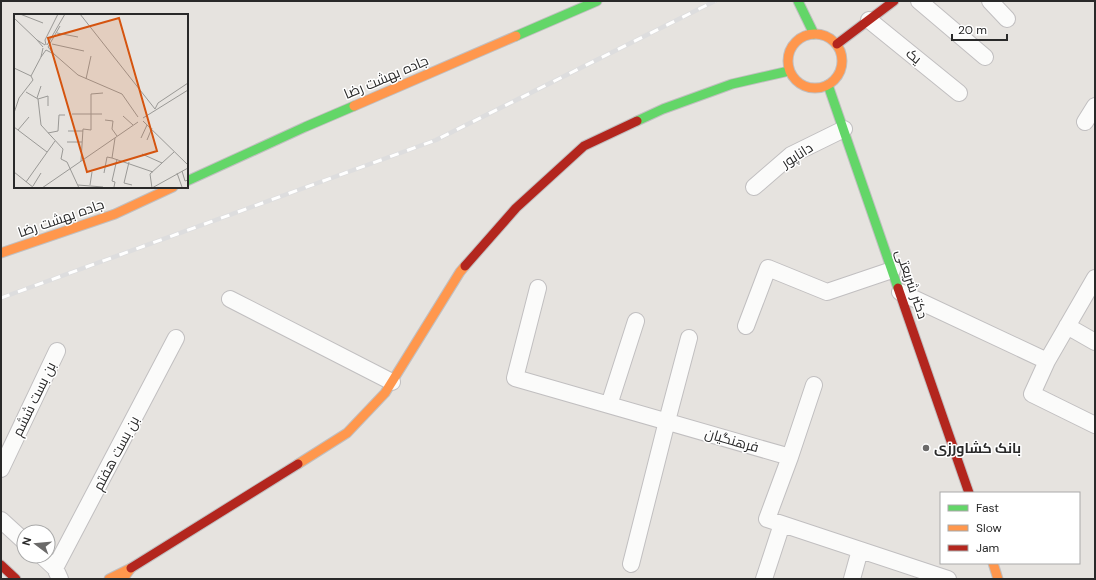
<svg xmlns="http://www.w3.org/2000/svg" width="1096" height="580" viewBox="0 0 1096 580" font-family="'DM Sans',Cairo,sans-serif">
  <rect width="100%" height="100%" fill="#e6e3df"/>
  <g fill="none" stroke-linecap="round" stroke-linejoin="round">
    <defs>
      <path id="street" d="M919,1L985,57
        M990,1L1007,19
        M869,20L959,93
        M1085,122L1095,106
        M754,187L791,155L844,129
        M538,288L515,378L790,457L767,519L948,579
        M900,292L1047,361L1095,278
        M230,299L392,382
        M746,326L768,268L827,292L892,270
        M1067,326L1095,342
        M1047,361L1032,394L1095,425
        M609,405L636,321
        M790,457L814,385
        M1,469L57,351
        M1,520L24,541
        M42,556L55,568L60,579
        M631,564L667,421L689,338
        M55,568L176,338
        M764,579L782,524
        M852,579L860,550"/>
      <path id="fast" d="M798,1L814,34
        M516,36L597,1
        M828,85L898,288
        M637,121L663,109L732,84L789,71
        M187,181L305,127L354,106"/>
      <path id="slow" d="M788 61a27 27 0 1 1 54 0a27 27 0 1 1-54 0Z
        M354,106L516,36
        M1,253L115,214L173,187
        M298,464L347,433L385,393L460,272L465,266
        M993,563L998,579
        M109,579L131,568L123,579"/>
      <path id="jam" d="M837,44L894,1
        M465,266L516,208L584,146L637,121
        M898,288L969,493
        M1,565L16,579
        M131,568L298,464"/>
    </defs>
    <!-- street casing -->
    <use href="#street" stroke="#c1bfc0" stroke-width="18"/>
    <!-- fast casing -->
    <use href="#fast" stroke="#c1bfc0" stroke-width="11"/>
    <!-- slow casing -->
    <use href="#slow" stroke="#c1bfc0" stroke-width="11"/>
    <!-- jam casing -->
    <use href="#jam" stroke="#c1bfc0" stroke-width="11"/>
    <!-- street -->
    <use href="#street" stroke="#fbfbfa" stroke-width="16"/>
    <!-- fast -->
    <use href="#fast" stroke="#63d668" stroke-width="9"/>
    <!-- slow -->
    <use href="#slow" stroke="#ff974d" stroke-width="9"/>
    <!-- jam -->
    <use href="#jam" stroke="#b3261e" stroke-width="9"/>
    <defs>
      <path id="rail" d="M1,298L436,140L715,1"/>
    </defs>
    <!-- rail casing -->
    <use href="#rail" stroke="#ddddde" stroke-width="4.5"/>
    <!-- rail -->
    <use href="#rail" stroke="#fff" stroke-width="3" stroke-dasharray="9" stroke-linecap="butt"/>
  </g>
  <!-- markers -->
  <circle fill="#6b6a69" stroke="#fff" stroke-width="1.5" cx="926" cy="448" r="4"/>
  <g text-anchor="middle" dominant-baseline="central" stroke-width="3" stroke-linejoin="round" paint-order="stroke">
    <!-- street labels -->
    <g font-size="14" fill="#292929" stroke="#fff">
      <text transform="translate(914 56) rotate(39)">یک</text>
      <text transform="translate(386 77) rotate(-23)">جاده بهشت رضا</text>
      <text transform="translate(797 155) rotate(-32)">داناپور</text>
      <text transform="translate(61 218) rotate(-19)">جاده بهشت رضا</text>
      <text transform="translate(912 284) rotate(71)">دکتر شریعتی</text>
      <text transform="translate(34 399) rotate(-64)">بن بست ششم</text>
      <text transform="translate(732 440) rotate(16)">فرهنگیان</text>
      <text transform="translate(116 453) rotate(-62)">بن بست هفتم</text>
    </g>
    <!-- poi labels -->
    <g font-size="14" font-weight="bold" fill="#292929" stroke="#fff" text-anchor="start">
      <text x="934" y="448">بانک کشاورزی</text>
    </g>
  </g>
  <!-- overview -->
  <g transform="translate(14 14)">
    <rect width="174" height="174" fill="#e6e3df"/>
    <path fill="none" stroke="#9a9996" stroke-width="1" d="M6,0L29,9M66,0L141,95M0,4L23,26M43,19L64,23M38,30L70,37M32,31L31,26L44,0M33,31L51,0M29,33L23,26L31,31M29,34L27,43L32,36L40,40L34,33L46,12M40,40L64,61L108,80L124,103M0,54L17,62M72,65L77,42M12,78L24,85L27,111L49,135L47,145L53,148L65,174M23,84L27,72M24,85L34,82V92M141,95L144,89L174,69M0,99L5,84L19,66L17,62L27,43M58,100H88M109,102L119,111M129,104L174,76M91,106L99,107L98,115L103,122M129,107L174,151M0,113L33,138M4,116L15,103M54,117H69M34,119L44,117L45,101H51M101,124L98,144L139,158M127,124L133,111M133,126L138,114M53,128H68M160,138L136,160L138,174L174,154M128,140L148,149M67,147L69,115L77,116V80L89,79M115,148L110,169L118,171M168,157L171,167L174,166M0,158L20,174M90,159L93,143L98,144M163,159L168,173M12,168L41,127M64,171L89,173M76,171L78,158M19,172L27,159M100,173L101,168L98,167L103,145M28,174L124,108"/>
    <path fill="#d5540f" fill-opacity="0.15" stroke="#d5540f" stroke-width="2" d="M105,4L143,137L73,158L34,24Z"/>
    <rect width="174" height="174" fill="none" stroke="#292929" stroke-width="2"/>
  </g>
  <!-- border -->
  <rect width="1096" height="580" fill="none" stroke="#292929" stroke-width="4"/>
  <!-- legend -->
  <rect x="940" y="492" width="140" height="72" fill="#ffffff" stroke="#a9a9a9"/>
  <rect x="948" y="505" width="20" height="6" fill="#63d668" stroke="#a9a9a9"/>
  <text x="976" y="512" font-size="12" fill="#292929">Fast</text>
  <rect x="948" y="525" width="20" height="6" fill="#ff974d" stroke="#a9a9a9"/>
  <text x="976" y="532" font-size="12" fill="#292929">Slow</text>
  <rect x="948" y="545" width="20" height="6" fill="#b3261e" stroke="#a9a9a9"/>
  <text x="976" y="552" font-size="12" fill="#292929">Jam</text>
  <!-- north arrow -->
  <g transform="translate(36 544) rotate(286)"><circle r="19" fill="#ffffff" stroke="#a9a9a9"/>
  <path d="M0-3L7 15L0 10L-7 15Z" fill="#6b6a69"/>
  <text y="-6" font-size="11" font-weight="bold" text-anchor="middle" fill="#292929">N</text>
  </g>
  <!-- scale -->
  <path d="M952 34v6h55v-6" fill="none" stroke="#292929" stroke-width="2"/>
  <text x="958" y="34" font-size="12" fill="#292929" stroke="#ffffff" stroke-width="3" paint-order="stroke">20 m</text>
</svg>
